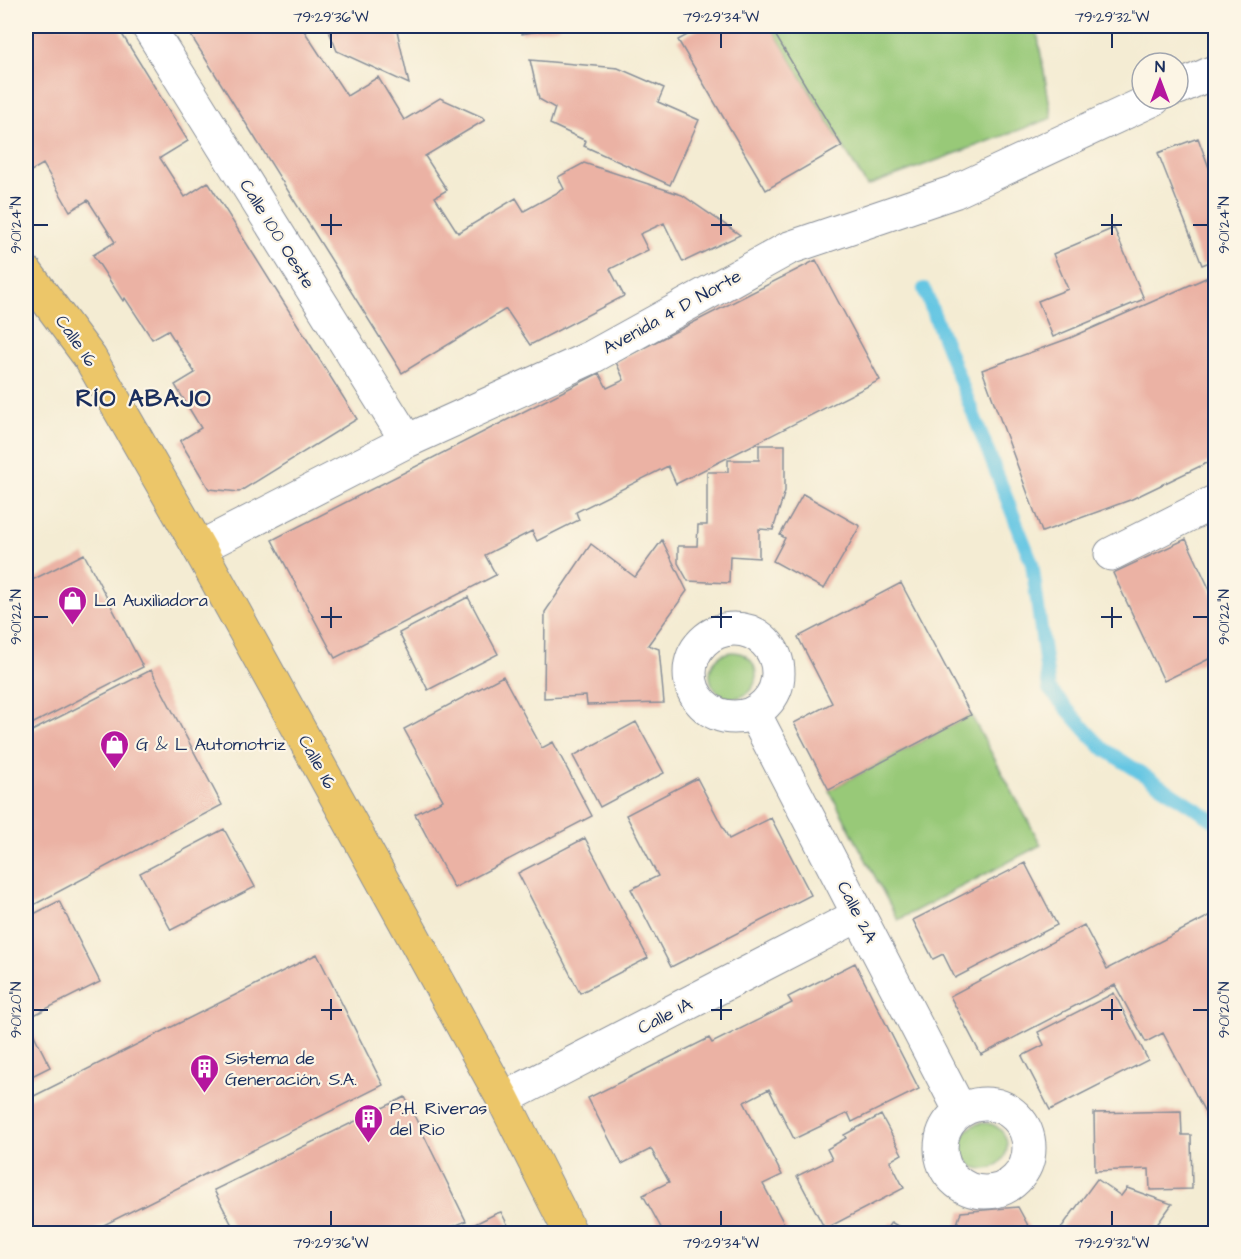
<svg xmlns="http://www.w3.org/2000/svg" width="1241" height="1259" viewBox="0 0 1241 1259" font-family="'Architects Daughter',sans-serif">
  <rect width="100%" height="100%" fill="#fcf5e5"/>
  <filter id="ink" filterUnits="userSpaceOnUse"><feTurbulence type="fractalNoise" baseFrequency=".0167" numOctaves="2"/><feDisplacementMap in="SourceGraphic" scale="12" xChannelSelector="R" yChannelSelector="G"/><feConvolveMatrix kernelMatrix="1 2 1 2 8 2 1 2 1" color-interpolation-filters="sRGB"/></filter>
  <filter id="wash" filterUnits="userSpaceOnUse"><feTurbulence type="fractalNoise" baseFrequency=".008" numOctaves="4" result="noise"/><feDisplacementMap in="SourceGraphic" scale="24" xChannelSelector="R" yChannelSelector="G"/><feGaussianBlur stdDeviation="1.35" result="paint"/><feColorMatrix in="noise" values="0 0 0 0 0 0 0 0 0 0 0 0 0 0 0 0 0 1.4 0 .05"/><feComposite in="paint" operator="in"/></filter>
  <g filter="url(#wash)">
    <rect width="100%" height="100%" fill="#f4ecd3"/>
    <!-- green -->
    <path fill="#98c978" stroke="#5a7c6b" stroke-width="1.5" d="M770,26H1036L1052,118L867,186Z
      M710 675a23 23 0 1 1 46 0a23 23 0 1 1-46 0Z
      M971,715L1041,845L898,920L829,790Z
      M961 1146a23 23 0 1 1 46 0a23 23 0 1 1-46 0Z"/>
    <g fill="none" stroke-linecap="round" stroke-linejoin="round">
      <!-- stream -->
      <path stroke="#65c6e3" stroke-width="14" d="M924,289L1032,563L1049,689L1101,747L1216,822"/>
    </g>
    <g id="blocks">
      <!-- building -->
      <path fill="#ebb2a4" d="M26,26H117L188,141L160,158L185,197L208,182L357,419L239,492L209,489L180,441L201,428L175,385L195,373L168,330L152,339L125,298L123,301L93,255L115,242L88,200L70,211L43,164L26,174V121L34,115L26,101Z
        M185,26H301L347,96L378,77L404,120L440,98L482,117L485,120L425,156L447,190L435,197L458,233L516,198L524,211L564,189L558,177L584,163L682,195L740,235L683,262L664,223L640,234L648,250L610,269L624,296L530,345L506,309L402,373Z
        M327,26H396L409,84L337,51Z
        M520,26H561V27L522,34Z
        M704,26H770L842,146L766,190L678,40Z
        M530,60L618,68L664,88L658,102L699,120L670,185L584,146L586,141L550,124L555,108L539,99Z
        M1198,138L1215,184V260L1202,265L1158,153Z
        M1114,228L1144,299L1053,337L1038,301L1068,289L1053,254Z
        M816,260L880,380L676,484L668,466L576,512L579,520L537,541L532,531L485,555L496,575L335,658L272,540L599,373L607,388L624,380L616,362Z
        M1215,274V459L1130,500L1042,532L982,370L1070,338Z
        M759,445H785V491L773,530L759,529V558L730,556L729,583L688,581L678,563V546H697L698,525H707V472H728V460H759Z
        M803,494L860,526L824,589L773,561L785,538L780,535Z
        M1186,539L1215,601V656L1164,681L1113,573Z
        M662,540L687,591L648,645L659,649L664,703L587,705L586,696L544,698L545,612L591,544L635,577Z
        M84,554L143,667L26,727V583Z
        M901,583L971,715L829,790L794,723L832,703L798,637Z
        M468,597L498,654L428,690L399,633Z
        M151,670L222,805L26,909V734Z
        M503,676L542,748L553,742L592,816L454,888L415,814L443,800L404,729Z
        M636,722L664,773L600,807L573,756Z
        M697,778L729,839L771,818L811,895L671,967L631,889L658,876L626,815Z
        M224,829L255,887L171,930L140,873Z
        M585,838L648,958L580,993L518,873Z
        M1025,863L1057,925L955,978L943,954L933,959L913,920Z
        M59,901L100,982L34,1015L26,998V918Z
        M1215,913V1131L1163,1033L1146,1042L1115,985L981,1055L950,996L1084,925L1107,969Z
        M317,954L383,1085L88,1233H26V1100Z
        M855,963L919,1089L852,1122L848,1113L794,1139L769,1089L744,1102L782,1175L763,1184L789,1233H664L643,1195L669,1182L651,1149L622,1164L588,1098L709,1038L712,1043L792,1003L788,997Z
        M1114,993L1148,1060L1050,1110L1022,1056L1044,1045L1038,1032Z
        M26,1019L50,1067L26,1079Z
        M405,1097L466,1221L439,1233H236L214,1190Z
        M1181,1111L1182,1135H1191L1192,1189L1150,1190L1149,1169L1095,1171L1094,1113Z
        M881,1115L902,1154L890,1161L904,1188L825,1229L797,1176L832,1159L827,1149L846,1138L844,1135Z
        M1097,1179L1121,1196L1127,1188L1172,1204L1151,1233H1069L1061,1228Z
        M1018,1207L1032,1233H954L961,1212Z
        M501,1212L512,1233H457L495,1214Z
        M891,1222L909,1233H884Z"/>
    </g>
  </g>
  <g filter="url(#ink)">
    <use href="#blocks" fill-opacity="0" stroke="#888e98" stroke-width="1.5"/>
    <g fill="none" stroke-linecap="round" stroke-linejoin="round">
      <defs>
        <path id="minor" d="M148,26L407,441
          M1178,88L1216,71
          M199,548L407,441L592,357L789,248L954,192L1154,99
          M1111,554L1216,501
          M690 673a44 44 0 1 1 88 0a44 44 0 1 1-88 0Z
          M754,713L960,1110
          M503,1099L859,915
          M941 1148a44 44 0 1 1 88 0a44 44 0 1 1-88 0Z"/>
        <path id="major" d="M26,272L90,358L199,548L503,1099L571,1234"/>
      </defs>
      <!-- minor casing -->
      <use href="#minor" stroke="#888e98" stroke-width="35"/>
      <!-- major casing -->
      <use href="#major" stroke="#888e98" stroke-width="35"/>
      <!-- minor -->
      <use href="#minor" stroke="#fff" stroke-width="33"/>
      <!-- major -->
      <use href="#major" stroke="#ecc669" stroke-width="33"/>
    </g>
  </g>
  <!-- ticks -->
  <path fill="none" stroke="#1b2f5e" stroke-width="2" d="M331,33V48M721,33V48M1112,33V48M331,214V235M721,214V235M1112,214V235M33,225H48M321,225H342M711,225H732M1101,225H1122M1193,225H1208M331,607V628M721,607V628M1112,607V628M33,617H48M321,617H342M711,617H732M1101,617H1122M1193,617H1208M331,999V1020M721,999V1020M1112,999V1020M33,1010H48M321,1010H342M711,1010H732M1101,1010H1122M1193,1010H1208M331,1211V1226M721,1211V1226M1112,1211V1226"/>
  <!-- icons -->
  <defs>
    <symbol id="shop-pin" viewBox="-11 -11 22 30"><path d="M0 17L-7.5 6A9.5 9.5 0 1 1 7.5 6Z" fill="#b5179e" stroke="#fcf5e5"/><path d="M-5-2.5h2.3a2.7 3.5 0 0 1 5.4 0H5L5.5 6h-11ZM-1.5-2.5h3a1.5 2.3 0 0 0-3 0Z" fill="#fff"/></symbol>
    <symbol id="building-pin" viewBox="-11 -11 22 30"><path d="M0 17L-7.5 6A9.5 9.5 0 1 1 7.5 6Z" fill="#b5179e" stroke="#fcf5e5"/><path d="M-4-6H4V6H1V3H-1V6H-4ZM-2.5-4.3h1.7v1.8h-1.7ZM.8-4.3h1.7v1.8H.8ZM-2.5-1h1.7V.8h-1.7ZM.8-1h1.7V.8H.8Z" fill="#fff"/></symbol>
  </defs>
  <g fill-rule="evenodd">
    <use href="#shop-pin" x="56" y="584" width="33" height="45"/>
    <use href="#shop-pin" x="98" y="728" width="33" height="45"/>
    <use href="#building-pin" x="188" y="1052" width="33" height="45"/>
    <use href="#building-pin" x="352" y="1102" width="33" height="45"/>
  </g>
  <g text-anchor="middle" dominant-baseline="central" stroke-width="4.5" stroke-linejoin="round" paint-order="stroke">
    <!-- street labels -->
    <g font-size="18" fill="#1b2f5e" stroke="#fcf5e5">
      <text transform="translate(277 234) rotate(58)">Calle 100 Oeste</text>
      <text transform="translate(672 312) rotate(-29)">Avenida 4 D Norte</text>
      <text transform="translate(76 341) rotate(55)">Calle 16</text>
      <text transform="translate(317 762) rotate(61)">Calle 16</text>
      <text transform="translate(857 912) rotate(63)">Calle 2A</text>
      <text transform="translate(665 1016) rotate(-27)">Calle 1A</text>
    </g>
    <!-- poi labels -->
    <g font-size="18" fill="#1b2f5e" stroke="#fcf5e5" text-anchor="start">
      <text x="94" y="600">La Auxiliadora</text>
      <text x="136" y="744">G &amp; L Automotriz</text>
      <text x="225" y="1058">Sistema de<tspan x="225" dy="21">Generación, S.A.</tspan></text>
      <text x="390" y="1108">P.H. Riveras<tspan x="390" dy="21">del Rio</tspan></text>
    </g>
    <!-- district labels -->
    <g font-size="24" font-weight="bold" letter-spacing="1.5" fill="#1b2f5e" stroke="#fcf5e5">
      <text x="144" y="399">RÍO ABAJO</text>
    </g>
  </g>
  <!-- margin -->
  <rect width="1241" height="1259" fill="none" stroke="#fcf5e5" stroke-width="66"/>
  <!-- north arrow -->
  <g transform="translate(1160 81)"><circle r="28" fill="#fcf5e5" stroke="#a2a6af" stroke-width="1.5"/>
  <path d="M0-4.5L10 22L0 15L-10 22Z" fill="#b5179e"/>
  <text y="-9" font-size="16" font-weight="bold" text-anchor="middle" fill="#1b2f5e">N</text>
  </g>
  <rect x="33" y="33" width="1175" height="1193" fill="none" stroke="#1b2f5e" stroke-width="2"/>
  <g font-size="15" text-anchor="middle" fill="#1b2f5e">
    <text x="331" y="22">79°29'36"W</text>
    <text x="721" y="22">79°29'34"W</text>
    <text x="1112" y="22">79°29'32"W</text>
    <text transform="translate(16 225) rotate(-90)" y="5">9°01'24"N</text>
    <text transform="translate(1224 225) rotate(-90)" y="5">9°01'24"N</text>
    <text transform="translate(16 617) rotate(-90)" y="5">9°01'22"N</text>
    <text transform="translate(1224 617) rotate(-90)" y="5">9°01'22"N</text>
    <text transform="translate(16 1010) rotate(-90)" y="5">9°01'20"N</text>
    <text transform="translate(1224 1010) rotate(-90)" y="5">9°01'20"N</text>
    <text x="331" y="1248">79°29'36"W</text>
    <text x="721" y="1248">79°29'34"W</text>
    <text x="1112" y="1248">79°29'32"W</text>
  </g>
</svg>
